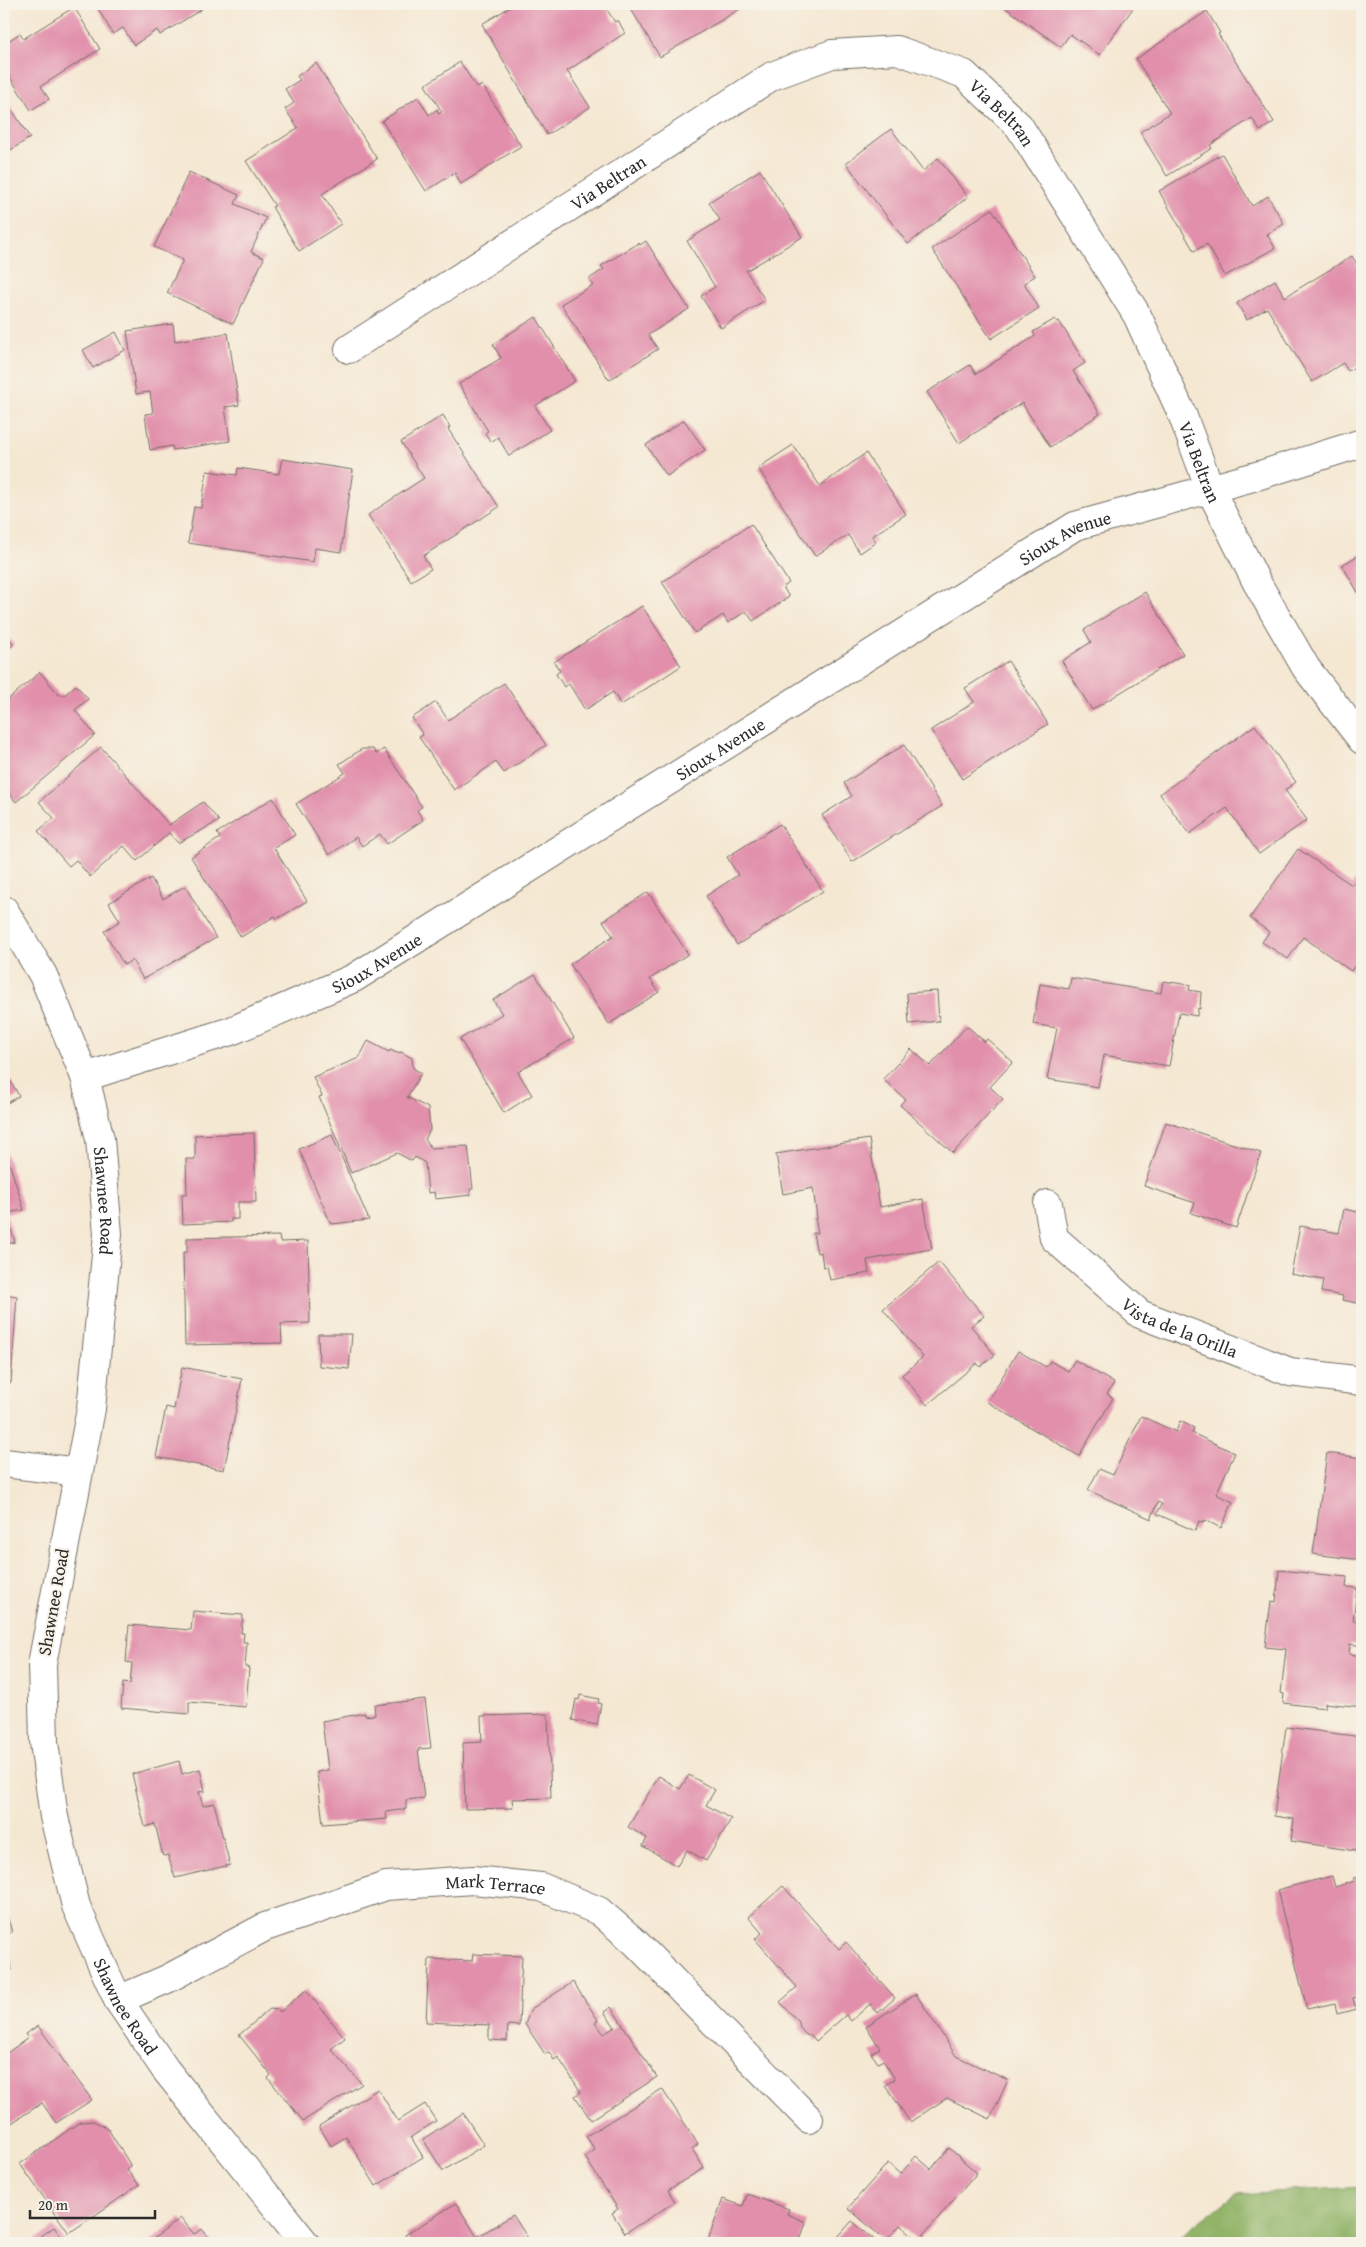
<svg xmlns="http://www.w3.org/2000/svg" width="1366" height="2247" viewBox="0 0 1366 2247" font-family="'Gentium Book Plus',serif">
  <rect width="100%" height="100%" fill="#f7f3e8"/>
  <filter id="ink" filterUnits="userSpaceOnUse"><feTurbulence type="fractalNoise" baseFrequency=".02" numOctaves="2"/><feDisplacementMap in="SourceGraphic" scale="10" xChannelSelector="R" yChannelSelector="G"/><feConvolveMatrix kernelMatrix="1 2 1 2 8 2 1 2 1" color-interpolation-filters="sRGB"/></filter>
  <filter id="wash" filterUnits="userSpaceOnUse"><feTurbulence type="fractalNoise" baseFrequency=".0096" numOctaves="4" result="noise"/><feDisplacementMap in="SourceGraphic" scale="20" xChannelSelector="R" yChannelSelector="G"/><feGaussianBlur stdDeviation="1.12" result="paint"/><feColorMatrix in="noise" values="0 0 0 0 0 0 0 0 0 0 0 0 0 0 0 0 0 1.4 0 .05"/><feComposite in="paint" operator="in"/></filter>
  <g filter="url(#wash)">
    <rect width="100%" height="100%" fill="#f5e8d3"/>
    <!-- forest -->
    <path fill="#91b468" stroke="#5e704a" d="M1362,2187V2243H1172L1236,2194Z"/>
    <g id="blocks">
      <!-- building -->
      <path fill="#e18fab" d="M95,4H199L202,9L160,35L157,30L134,45L123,28L113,34Z
        M515,4H603L615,22L618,20L625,33L567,71L590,107L547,135L482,24Z
        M628,4H748L660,57Z
        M1000,4H1127L1133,8L1100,55L1070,34L1061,47Z
        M74,7L100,49L41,86L49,99L31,110L4,68V44L20,33L23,39Z
        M1207,11L1220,33L1218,34L1274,122L1260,131L1252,118L1210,145L1212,148L1167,176L1140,132L1170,113L1136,59Z
        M460,62L477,88L482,85L521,146L461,184L455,173L426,191L382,121L418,97L429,115L437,109L439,114L442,112L425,85Z
        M316,63L377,159L322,194L341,224L299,251L272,207L275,206L246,161L298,128L285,109L294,103L285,89L300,80L297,76Z
        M4,97L30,138L4,154Z
        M891,129L923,171L938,158L968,197L908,244L846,163Z
        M1222,154L1252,206L1268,196L1284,224L1267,234L1275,248L1225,276L1207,244L1194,251L1159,191Z
        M760,170L802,237L746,271L765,300L721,328L701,296L715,287L687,241L720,220L709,202Z
        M189,172L239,195L235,204L266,218L251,252L264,258L233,324L167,293L183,260L154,247Z
        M992,209L1035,276L1024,283L1039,308L991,339L932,249Z
        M646,241L689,309L648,335L658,349L609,380L561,304L593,285L589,279L604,269L601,266L639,243L640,245Z
        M1352,256L1362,273V363L1348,371L1343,363L1312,382L1267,308L1247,320L1237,303L1275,280L1285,297Z
        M536,317L575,381L535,406L550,430L509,456L498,437L491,442L485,433L488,431L459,384L501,358L493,344Z
        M1055,319L1057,322L1059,321L1085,363L1073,371L1100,414L1050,447L1022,403L959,443L927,392L970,365L976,374L1035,336L1033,332Z
        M173,324L175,341L228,333L239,405L225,407L230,441L173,450L172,446L150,450L145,414L153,413L150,392L136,394L127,331Z
        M116,332L125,350L93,368L83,350Z
        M443,415L450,427L448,429L499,507L423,556L431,569L411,581L368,515L424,478L401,442Z
        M684,420L705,450L667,476L646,445Z
        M793,445L820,486L866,453L906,514L872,536L876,542L860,553L848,535L815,556L758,468Z
        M282,459L353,470L341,552L315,548L313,562L188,543L194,507L201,508L207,471L237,475L238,468L279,474Z
        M751,524L789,583L783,587L789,597L753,621L746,611L728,623L723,615L695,633L662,582Z
        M1362,553V599L1342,565Z
        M1145,592L1183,654L1092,710L1062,661L1091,642L1084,630Z
        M642,606L681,666L621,705L613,692L585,710L569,684L564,687L556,674L560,671L554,662Z
        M4,634L14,644L4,654Z
        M1008,661L1048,724L962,779L931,730L974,702L965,688Z
        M40,672L59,695L61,694L63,696L76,685L88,699L75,710L95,735L16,802L4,787V703Z
        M504,683L546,745L504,773L496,762L454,790L419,737L423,735L412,718L436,702L448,720Z
        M1255,725L1296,782L1285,790L1307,820L1259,854L1227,808L1189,834L1160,794Z
        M904,745L942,806L852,862L822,815L852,796L844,783Z
        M101,747L169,825L203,802L219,821L178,843L169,833L137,861L124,846L90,877L76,860L69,866L38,831L54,818L39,802Z
        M362,749H373L376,754L384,749L422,807L417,810L423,820L387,844L380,834L362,846L356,837L329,855L296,804L345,773L339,764Z
        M273,798L295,835L274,848L307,901L277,919L275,916L241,937L191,857L220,838L217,833Z
        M780,824L823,891L737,945L706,896L738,875L727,857Z
        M1298,849L1352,885L1362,870V955L1351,971L1303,937L1288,959L1262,942L1269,932L1250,918Z
        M151,878L163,899L185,886L216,938L143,979L132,960L124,965L104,931L120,921L109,903Z
        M648,892L688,954L650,979L659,992L609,1024L570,964L613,936L603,921Z
        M535,974L574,1038L518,1072L532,1095L504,1113L460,1039L502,1014L493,1000Z
        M1071,978L1161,993L1163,981L1190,985L1189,990L1201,992L1200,1009L1198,1008L1197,1016L1179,1013L1169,1066L1104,1055L1098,1087L1047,1079L1057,1028L1033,1024L1040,984L1069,989Z
        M937,991L939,1021L909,1024L907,993Z
        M967,1026L985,1042L987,1039L1013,1062L990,1087L1003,1099L953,1153L900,1105L905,1099L883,1079L911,1049L930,1066Z
        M368,1041L389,1052L390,1050L397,1053L401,1052L412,1058L413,1068L421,1073L407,1097L428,1108L430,1130L425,1139L431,1148L468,1146L473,1189H470L471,1195L435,1199L434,1192L428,1193L425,1163L415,1157L412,1161L397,1153L351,1173L319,1097L322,1096L313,1077L359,1058Z
        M4,1069L19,1096L4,1105Z
        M1166,1122L1261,1153L1236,1228L1191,1213L1195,1203L1144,1186Z
        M254,1133L256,1202H238V1219H231V1222L183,1224L182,1194H187L186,1159H195V1135Z
        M332,1135L369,1220L331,1224L299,1149Z
        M869,1139L880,1207L923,1199L932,1249L867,1260L869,1273L830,1280L827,1266L823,1267L821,1252L817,1253L813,1233H818L815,1218H817L813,1188L783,1194L776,1154Z
        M4,1146L24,1210L6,1213L15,1242L4,1245Z
        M1362,1196V1304L1342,1300L1343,1296L1321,1292L1323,1280L1291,1274L1300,1226L1339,1233L1344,1209L1358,1212Z
        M279,1236L280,1242L308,1241L310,1323L281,1324L282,1343L185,1345L183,1252H187V1238Z
        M939,1262L984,1316L971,1326L995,1355L980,1367L977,1363L927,1405L902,1375L923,1357L883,1309Z
        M4,1294L17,1296L11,1383L4,1382Z
        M318,1334H352L349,1369L319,1366Z
        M1018,1351L1046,1367L1050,1361L1068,1371L1075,1360L1114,1383L1107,1394L1113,1398L1079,1456L987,1402Z
        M182,1367L242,1379L224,1470L156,1457L166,1407L174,1409Z
        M1141,1416L1176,1432L1180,1421L1194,1428L1192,1433L1235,1453L1216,1494L1233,1502L1221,1528L1205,1520L1203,1522L1199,1521L1195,1531L1157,1514L1162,1504L1158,1502L1151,1519L1088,1490L1099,1469L1113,1475Z
        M1327,1453L1362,1458V1560L1313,1554Z
        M1279,1570L1347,1577L1346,1587L1357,1588L1353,1621L1362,1622V1646L1350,1644L1349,1654L1362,1656V1707L1325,1703V1708L1283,1703L1284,1694L1281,1693L1286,1649L1265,1647L1271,1601L1276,1602Z
        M193,1611L243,1615L241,1633H244L243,1642H247L245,1667L249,1668L246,1707L189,1702V1714L121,1708L123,1683L130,1684L132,1663L126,1662L129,1625L191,1630Z
        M580,1695L599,1699L598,1703L601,1704L597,1725L572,1720L576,1699L579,1700Z
        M425,1699L431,1748L418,1749L424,1798L406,1800V1809L386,1812L387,1819L323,1824L317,1772L328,1770L322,1721L365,1713V1716L375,1715L374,1705Z
        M548,1714L551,1798L512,1799L513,1808L465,1809L463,1743L482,1742L481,1716Z
        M1286,1727L1362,1737L1360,1778L1362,1779V1852L1291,1841L1294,1819L1274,1816Z
        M179,1761L182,1774L200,1769L205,1791L199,1792L203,1806L214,1803L230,1865L175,1878L168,1855L163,1856L155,1824L145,1827L132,1774Z
        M689,1775L715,1790L706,1805L731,1819L706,1861L687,1850L677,1866L643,1846L647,1838L628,1827L659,1776L680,1789Z
        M1362,1875V1996L1353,1998L1356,2009L1337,2014L1335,2003L1307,2009L1277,1890L1332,1876L1335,1887L1355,1881L1354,1878Z
        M783,1886L839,1949L846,1942L895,1998L878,2013L870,2004L851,2021L846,2015L816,2041L811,2035H806L800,2028L799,2022L780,2002L797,1987L755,1939L762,1933L748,1917Z
        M4,1906L12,1932L4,1935Z
        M4,1942L12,1970L4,1972Z
        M473,1954L522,1956L519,2026L508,2025L507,2041L489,2040V2025L426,2022L429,1959L472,1961Z
        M573,1982L598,2020L595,2022L604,2034L615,2027L604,2012L611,2007L657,2077L591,2120L575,2096L581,2092L558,2057L554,2060L549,2052L545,2054L525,2024L531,2009Z
        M306,1990L345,2038L331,2049L362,2084L303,2121L268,2078L271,2075L239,2035L270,2009L279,2010L280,2012Z
        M916,1994L956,2056L1008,2080L990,2119L947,2098L910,2122L885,2085L895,2079L883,2060L878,2063L871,2053L880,2048L866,2026Z
        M38,2026L92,2100L56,2123L42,2103L4,2128V2055L28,2038L25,2034Z
        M378,2089L398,2121L425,2104L436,2121L411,2137L423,2157L376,2186L346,2137L331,2146L319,2126Z
        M662,2089L698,2144L692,2149L704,2168L668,2190L675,2202L625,2233L612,2213L618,2209L585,2157L595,2150L586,2136Z
        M463,2113L484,2145L443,2171L423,2139Z
        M94,2121L108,2129L131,2166L127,2170L139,2185L69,2233L20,2164L80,2122Z
        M949,2148L977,2173L918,2241L900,2225L886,2241L848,2208L888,2163L900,2174L916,2156L931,2169Z
        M747,2194L789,2209L787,2214L806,2222L799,2243H707L723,2199L743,2206Z
        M456,2203L477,2237L513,2215L531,2243H411L405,2235Z
        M181,2218L194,2234L202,2229L213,2243H148Z
        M852,2221L878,2243H839L836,2239Z
        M54,2227L66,2243H31Z"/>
    </g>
  </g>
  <g filter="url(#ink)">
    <use href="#blocks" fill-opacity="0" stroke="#726d66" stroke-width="1"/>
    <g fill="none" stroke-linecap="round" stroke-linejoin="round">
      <defs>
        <g id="minor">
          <path id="s1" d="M349,349L772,76L832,54L897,50L964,74L1019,126L1137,315L1182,414L1210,489L1256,581L1306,668L1362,740"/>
          <path id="s2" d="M4,910L43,975L85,1077L100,1139L108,1234L91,1409L42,1664L44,1742L54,1817L76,1906L118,2000L165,2069L305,2243"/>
          <path id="s3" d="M85,1077L231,1031L354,978L1075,526L1260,475L1362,443"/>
          <path id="s4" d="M1048,1204L1054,1238L1140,1314L1290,1372L1362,1381"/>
          <path d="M4,1463L78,1472"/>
          <path id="s5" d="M118,2000L167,1979L265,1927L386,1886L473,1880L541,1887L599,1911L635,1942L809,2119"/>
        </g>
      </defs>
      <!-- minor casing -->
      <use href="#minor" stroke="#726d66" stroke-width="30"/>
      <!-- minor -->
      <use href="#minor" stroke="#fff" stroke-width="28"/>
    </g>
  </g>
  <g text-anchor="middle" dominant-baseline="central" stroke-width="4" stroke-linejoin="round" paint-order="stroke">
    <!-- street labels -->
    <g font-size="18" fill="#2b2b2b" stroke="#f7f3e8">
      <text stroke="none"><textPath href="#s1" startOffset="758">Via Beltran</textPath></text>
      <text stroke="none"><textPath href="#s1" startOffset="308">Via Beltran</textPath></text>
      <text stroke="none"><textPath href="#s1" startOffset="1162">Via Beltran</textPath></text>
      <text stroke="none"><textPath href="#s3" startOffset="1124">Sioux Avenue</textPath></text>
      <text stroke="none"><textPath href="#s3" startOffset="719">Sioux Avenue</textPath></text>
      <text stroke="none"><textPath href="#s3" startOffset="314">Sioux Avenue</textPath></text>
      <text stroke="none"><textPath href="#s2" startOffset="312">Shawnee Road</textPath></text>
      <text stroke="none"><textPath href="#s4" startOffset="191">Vista de la Orilla</textPath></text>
      <text transform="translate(53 1602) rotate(-80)">Shawnee Road</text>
      <text stroke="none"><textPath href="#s5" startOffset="402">Mark Terrace</textPath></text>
      <text stroke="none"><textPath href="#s2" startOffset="1138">Shawnee Road</textPath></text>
    </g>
  </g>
  <!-- margin -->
  <rect width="1366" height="2247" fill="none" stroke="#f7f3e8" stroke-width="20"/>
  <!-- scale -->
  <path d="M30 2210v8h125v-8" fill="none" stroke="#2b2b2b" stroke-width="2.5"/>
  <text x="38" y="2210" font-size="15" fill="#2b2b2b" stroke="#f7f3e8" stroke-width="4" paint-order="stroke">20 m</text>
</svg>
